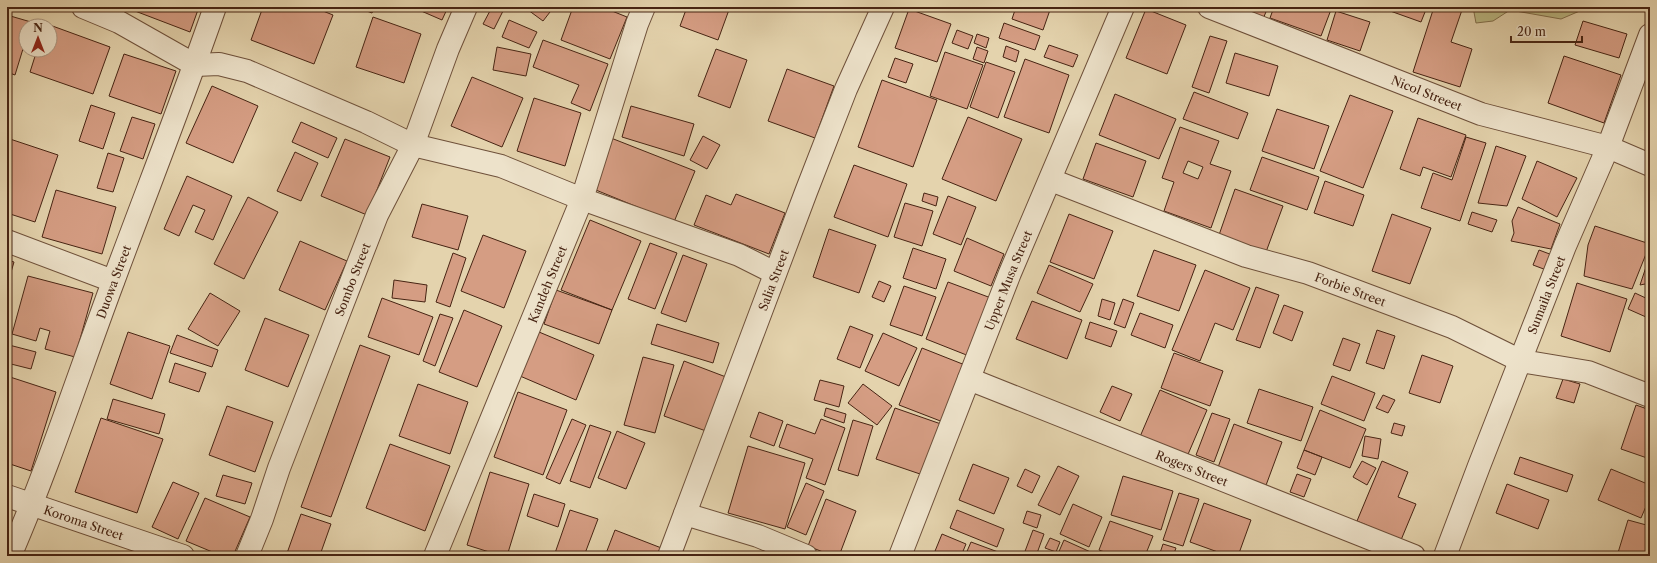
<svg xmlns="http://www.w3.org/2000/svg" width="1657" height="563" viewBox="0 0 1657 563" font-family="'Libre Caslon Text',serif">
  <rect width="100%" height="100%" fill="#e4d3ad"/>
  <filter id="stains"><feTurbulence type="fractalNoise" baseFrequency=".005" numOctaves="4"/><feColorMatrix values="0 0 0 0 .2 0 0 0 0 .09 0 0 0 0 .02 0 0 0 .5 -.17"/></filter>
  <radialGradient id="worn" r=".72"><stop offset=".6" stop-color="#630" stop-opacity="0"/><stop offset="1" stop-color="#630" stop-opacity=".3"/></radialGradient>
  <!-- green -->
  <path fill="#bcba84" stroke="#826f4c" d="M1473,7H1589L1561,19L1510,10L1493,21L1476,23Z"/>
  <!-- building -->
  <path fill="#d59d83" stroke="#472413" fill-rule="evenodd" d="M137,7H199L190,32L135,11Z
    M263,7H313L333,15L314,64L251,40Z
    M356,7H375L372,13Z
    M412,7H448L442,20Z
    M492,7H505L494,29L483,24Z
    M524,7H543L550,12L543,21Z
    M573,7H602L627,17L610,59L561,40Z
    M687,7H730L718,40L680,26Z
    M1016,7H1051L1043,30L1012,19Z
    M1237,7H1268L1263,19Z
    M1274,7H1332L1321,36L1270,18Z
    M1379,7H1427L1421,22Z
    M1434,7H1463L1451,42L1472,49L1460,87L1413,72Z
    M909,9L951,24L937,62L895,48Z
    M1146,9L1186,25L1167,74L1126,58Z
    M1336,11L1370,22L1360,51L1327,40Z
    M7,15L31,22L30,26H26V39L15,75L7,72Z
    M373,17L421,34L404,83L356,67Z
    M509,20L537,32L529,48L502,37Z
    M1583,21L1627,34L1619,58L1575,45Z
    M1004,23L1040,36L1035,50L999,38Z
    M47,24L110,47L93,94L30,72L37,50H50V26H46Z
    M957,30L973,36L968,49L952,43Z
    M977,34L989,38L986,48L974,43Z
    M1210,36L1227,41L1209,93L1192,87Z
    M543,40L608,64L590,111L571,103L579,85L533,67Z
    M1049,45L1078,55L1073,67L1044,57Z
    M1006,46L1019,51L1016,62L1003,57Z
    M497,47L531,54L526,76L493,70Z
    M977,47L988,51L984,63L973,59Z
    M716,49L747,60L730,108L698,96Z
    M945,52L983,65L967,109L930,96Z
    M1235,53L1278,66L1269,96L1226,83Z
    M124,54L176,71L161,114L109,96Z
    M1564,56L1621,75L1604,123L1548,103Z
    M895,58L913,64L906,83L888,77Z
    M1025,59L1069,75L1049,133L1004,117Z
    M986,62L1015,72L998,118L970,107Z
    M787,69L834,86L815,138L768,121Z
    M472,77L523,98L502,147L451,126Z
    M882,80L937,100L913,167L858,147Z
    M212,86L258,106L233,163L186,143Z
    M1194,92L1248,113L1238,139L1183,119Z
    M1115,94L1176,119L1159,159L1099,135Z
    M1350,95L1393,111L1363,188L1320,171Z
    M534,98L581,113L565,166L517,151Z
    M91,105L115,113L103,149L79,141Z
    M631,106L694,124L684,156L622,137Z
    M1277,109L1329,126L1314,169L1262,151Z
    M132,117L155,124L143,159L120,151Z
    M968,117L1022,139L996,201L942,179Z
    M1418,118L1466,135L1451,177L1423,167L1420,176L1400,169Z
    M301,122L337,138L328,158L292,142Z
    M1180,127L1219,141L1210,164L1231,171L1211,228L1164,211L1174,182L1162,178ZM1188,161L1203,167L1198,179L1183,173Z
    M703,136L720,145L707,169L690,160Z
    M1466,137L1486,143L1460,221L1421,208L1433,173L1452,180Z
    M7,138L58,155L35,222L7,213Z
    M611,138L695,171L674,222L591,188Z
    M345,139L390,157L367,215L321,196Z
    M1096,143L1146,161L1133,197L1083,179Z
    M1496,146L1526,156L1507,206L1478,203Z
    M295,152L318,163L301,201L277,191Z
    M108,153L124,158L113,192L97,188Z
    M1262,157L1319,177L1307,210L1250,190Z
    M1537,161L1577,178L1557,217L1522,199Z
    M854,165L907,184L888,237L834,217Z
    M187,176L232,196L213,240L195,232L205,210L193,205L179,236L164,229Z
    M1325,181L1364,195L1353,226L1314,213Z
    M1235,189L1283,206L1266,252L1219,235Z
    M56,190L116,207L102,254L42,237Z
    M924,193L938,197L936,206L922,201Z
    M736,194L785,213L769,254L694,225L706,195L731,205Z
    M948,196L976,207L961,245L933,234Z
    M248,197L278,212L244,279L214,264Z
    M905,203L933,211L922,246L894,237Z
    M422,204L468,216L458,250L412,237Z
    M1518,207L1560,224L1551,249L1511,241L1514,233L1512,221Z
    M1472,212L1497,220L1492,232L1468,224Z
    M1069,214L1113,231L1094,279L1050,262Z
    M1392,214L1431,228L1410,284L1372,271Z
    M590,220L641,241L612,310L561,290Z
    M1595,226L1650,244L1632,289L1584,276L1588,245Z
    M829,229L876,245L859,293L813,277Z
    M483,235L526,251L504,308L461,291Z
    M967,238L1004,254L991,286L954,271Z
    M300,241L347,261L325,310L279,290Z
    M650,243L677,253L655,309L628,299Z
    M913,248L946,259L936,289L903,278Z
    M1154,250L1196,265L1179,311L1137,296Z
    M1539,250L1555,256L1549,271L1533,265Z
    M453,253L466,258L450,307L436,302Z
    M1650,254V283L1640,285L1648,261Z
    M683,255L707,264L686,322L661,313Z
    M7,260L14,262L7,286Z
    M1049,265L1093,284L1080,312L1037,293Z
    M1205,270L1250,288L1233,330L1215,323L1200,361L1172,350Z
    M28,276L93,293L75,357L45,349L50,331L40,328L36,341L12,334Z
    M394,280L427,285L425,302L392,298Z
    M879,281L891,286L884,302L872,297Z
    M948,282L991,298L969,356L926,339Z
    M1577,283L1627,299L1610,352L1561,336Z
    M904,286L936,297L922,336L890,325Z
    M1256,287L1279,295L1260,348L1236,340Z
    M556,290L612,310L599,344L544,324Z
    M210,293L240,311L218,346L188,329Z
    M1635,293L1650,300V308L1646,317L1628,309Z
    M382,298L433,317L419,355L368,337Z
    M1102,299L1115,303L1110,320L1098,316Z
    M1123,299L1134,303L1125,328L1114,324Z
    M1032,301L1082,320L1067,359L1016,339Z
    M1284,305L1303,312L1292,341L1273,333Z
    M464,310L502,326L477,387L439,372Z
    M1140,313L1173,325L1165,348L1131,335Z
    M440,314L453,318L435,366L423,361Z
    M265,318L309,335L288,387L245,370Z
    M1090,322L1117,331L1111,347L1085,338Z
    M657,324L719,343L713,363L651,344Z
    M850,326L873,335L860,368L837,359Z
    M1377,330L1395,336L1384,369L1366,363Z
    M128,332L170,346L152,399L110,384Z
    M539,332L594,355L576,400L520,376Z
    M883,333L917,348L899,386L865,371Z
    M177,335L218,350L212,367L170,353Z
    M1343,338L1360,344L1350,371L1333,365Z
    M9,345L36,352L31,369L7,363Z
    M360,345L390,356L331,517L301,507Z
    M922,348L965,365L943,422L899,405Z
    M1174,353L1223,371L1210,406L1161,388Z
    M1422,355L1453,366L1440,403L1409,393Z
    M643,357L674,365L655,433L624,425Z
    M684,361L726,377L706,431L664,416Z
    M175,363L206,373L199,392L169,382Z
    M7,376L56,392L31,471L7,463Z
    M1332,376L1375,393L1364,421L1321,404Z
    M1563,379L1580,384L1574,403L1556,398Z
    M820,380L844,386L839,407L814,400Z
    M418,384L468,402L450,454L399,436Z
    M863,384L892,406L877,425L848,403Z
    M1112,386L1132,394L1120,421L1100,412Z
    M1259,389L1313,407L1301,441L1247,423Z
    M1160,390L1207,410L1186,459L1139,439Z
    M518,392L567,410L543,475L494,457Z
    M1383,395L1395,400L1388,413L1376,408Z
    M113,399L165,414L159,434L107,419Z
    M1636,405L1650,410V459L1621,449Z
    M227,406L273,422L255,472L209,455Z
    M826,408L846,414L844,423L824,416Z
    M895,408L941,424L923,475L876,459Z
    M1320,410L1366,429L1350,468L1304,450Z
    M759,412L783,421L774,446L750,437Z
    M1212,413L1230,419L1214,462L1196,455Z
    M101,418L163,439L137,513L75,492Z
    M572,419L586,425L560,484L546,478Z
    M821,419L845,428L825,485L806,478L813,459L779,447L787,424L815,434Z
    M853,420L873,426L858,476L838,470Z
    M1394,423L1405,426L1402,436L1391,433Z
    M1234,424L1282,442L1265,488L1217,470Z
    M590,425L611,432L590,488L570,481Z
    M617,431L645,443L626,489L598,478Z
    M1365,436L1381,439L1378,459L1362,456Z
    M390,444L450,466L425,531L366,508Z
    M748,446L805,463L785,529L728,513Z
    M1304,450L1322,457L1315,475L1297,468Z
    M1520,457L1573,475L1567,492L1514,474Z
    M1362,461L1376,468L1367,485L1353,477Z
    M1382,461L1408,472L1398,497L1416,504L1401,540L1357,521Z
    M973,464L1009,478L994,514L959,500Z
    M1058,466L1079,476L1060,515L1038,505Z
    M1025,469L1040,476L1032,493L1017,486Z
    M1611,469L1650,485V497L1641,518L1598,500Z
    M490,472L529,484L507,556H502L467,545Z
    M1297,474L1311,479L1304,497L1290,492Z
    M223,475L252,483L245,504L216,496Z
    M1123,476L1173,491L1161,530L1111,515Z
    M173,482L199,493L178,539L152,527Z
    M806,483L824,491L806,535L787,527Z
    M1507,484L1549,500L1538,529L1496,513Z
    M1179,493L1199,499L1183,546L1163,540Z
    M534,494L565,504L558,527L527,516Z
    M205,498L250,517L233,556H222L186,541Z
    M826,499L856,511L839,556H833L808,546Z
    M1204,503L1251,520L1238,556H1229L1190,542Z
    M1073,504L1102,517L1089,547L1060,534Z
    M1650,506V521L1646,519Z
    M570,510L598,519L584,556H554Z
    M957,510L1004,529L997,547L950,528Z
    M1027,511L1041,515L1037,528L1023,523Z
    M301,514L331,524L320,555L321,556H286Z
    M1628,520L1650,526V556H1617Z
    M1110,521L1153,536L1145,556H1115L1099,550Z
    M615,530L664,549L661,556H605Z
    M1033,530L1044,534L1036,556H1029L1024,554Z
    M942,534L966,544L961,556H933Z
    M1050,538L1060,542L1056,552L1045,548Z
    M1064,540L1095,554V556H1057Z
    M971,542L1009,556H965Z
    M1163,544L1176,548L1173,556H1159Z
    M98,552L108,556H97Z"/>
  <g fill="none" stroke-linecap="round" stroke-linejoin="round">
    <defs>
      <g id="minor">
        <path d="M83,7L119,22L195,65L219,64L247,71L366,122L413,145L501,166L582,199L739,255L775,273"/>
        <path id="s1" d="M1209,7L1481,114L1608,147L1650,165"/>
        <path id="s2" d="M1051,180L1246,256L1308,273L1452,327L1521,361L1588,372L1650,396"/>
        <path d="M7,241L113,281"/>
        <path id="s3" d="M969,379L1414,556"/>
        <path id="s4" d="M7,496L183,556"/>
        <path d="M685,514L758,536L806,556"/>
        <path id="s5" d="M10,556C49,466 79,373 113,282C147,190 183,99 215,7"/>
        <path id="s6" d="M247,556L262,519L279,468L377,215L413,145L448,49L466,7"/>
        <path id="s7" d="M435,556L582,199L637,24L644,7"/>
        <path id="s8" d="M669,556L806,192L846,89L883,7"/>
        <path id="s9" d="M900,556L1010,273L1123,7"/>
        <path id="s10" d="M1445,556L1479,466L1565,246L1608,147L1650,35"/>
      </g>
    </defs>
    <!-- minor casing -->
    <use href="#minor" stroke="#6e503a" stroke-width="24"/>
    <!-- minor -->
    <use href="#minor" stroke="#ede2ca" stroke-width="22"/>
  </g>
  <g text-anchor="middle" dominant-baseline="central" stroke-width="3" stroke-linejoin="round" paint-order="stroke">
    <!-- street labels -->
    <g font-size="12" fill="#472413" stroke="#ede2ca">
      <text stroke="none"><textPath href="#s1" startOffset="234">Nicol Streeet</textPath></text>
      <text stroke="none"><textPath href="#s6" startOffset="296">Sombo Street</textPath></text>
      <text stroke="none"><textPath href="#s8" startOffset="295">Salia Street</textPath></text>
      <text stroke="none"><textPath href="#s9" startOffset="296">Upper Musa Street</textPath></text>
      <text stroke="none"><textPath href="#s5" startOffset="293">Duowa Street</textPath></text>
      <text stroke="none"><textPath href="#s7" startOffset="294">Kandeh Street</textPath></text>
      <text stroke="none"><textPath href="#s2" startOffset="319">Forbie Street</textPath></text>
      <text stroke="none"><textPath href="#s10" startOffset="280">Sumaila Street</textPath></text>
      <text stroke="none"><textPath href="#s3" startOffset="240">Rogers Street</textPath></text>
      <text stroke="none"><textPath href="#s4" startOffset="81">Koroma Street</textPath></text>
    </g>
  </g>
  <!-- margin -->
  <rect width="1657" height="563" fill="none" stroke="#e4d3ad" stroke-width="24"/>
  <rect x="8" y="8" width="1641" height="547" fill="none" stroke="#472413" stroke-width="2"/>
  <rect x="12" y="12" width="1633" height="539" fill="none" stroke="#472413"/>
  <!-- north arrow -->
  <g transform="translate(38 38)"><circle r="19" fill="#ede2ca" stroke="#ab9681"/>
  <path d="M0-3L7 15L0 10L-7 15Z" fill="#8f2418"/>
  <text y="-6" font-size="11" font-weight="bold" text-anchor="middle" fill="#472413">N</text>
  </g>
  <!-- scale -->
  <path d="M1511 36v6h71v-6" fill="none" stroke="#472413" stroke-width="2"/>
  <text x="1517" y="36" font-size="12" fill="#472413" stroke="#ede2ca" stroke-width="3" paint-order="stroke">20 m</text>
  <rect width="100%" height="100%" filter="url(#stains)"/>
  <rect width="100%" height="100%" fill="url(#worn)"/>
</svg>
